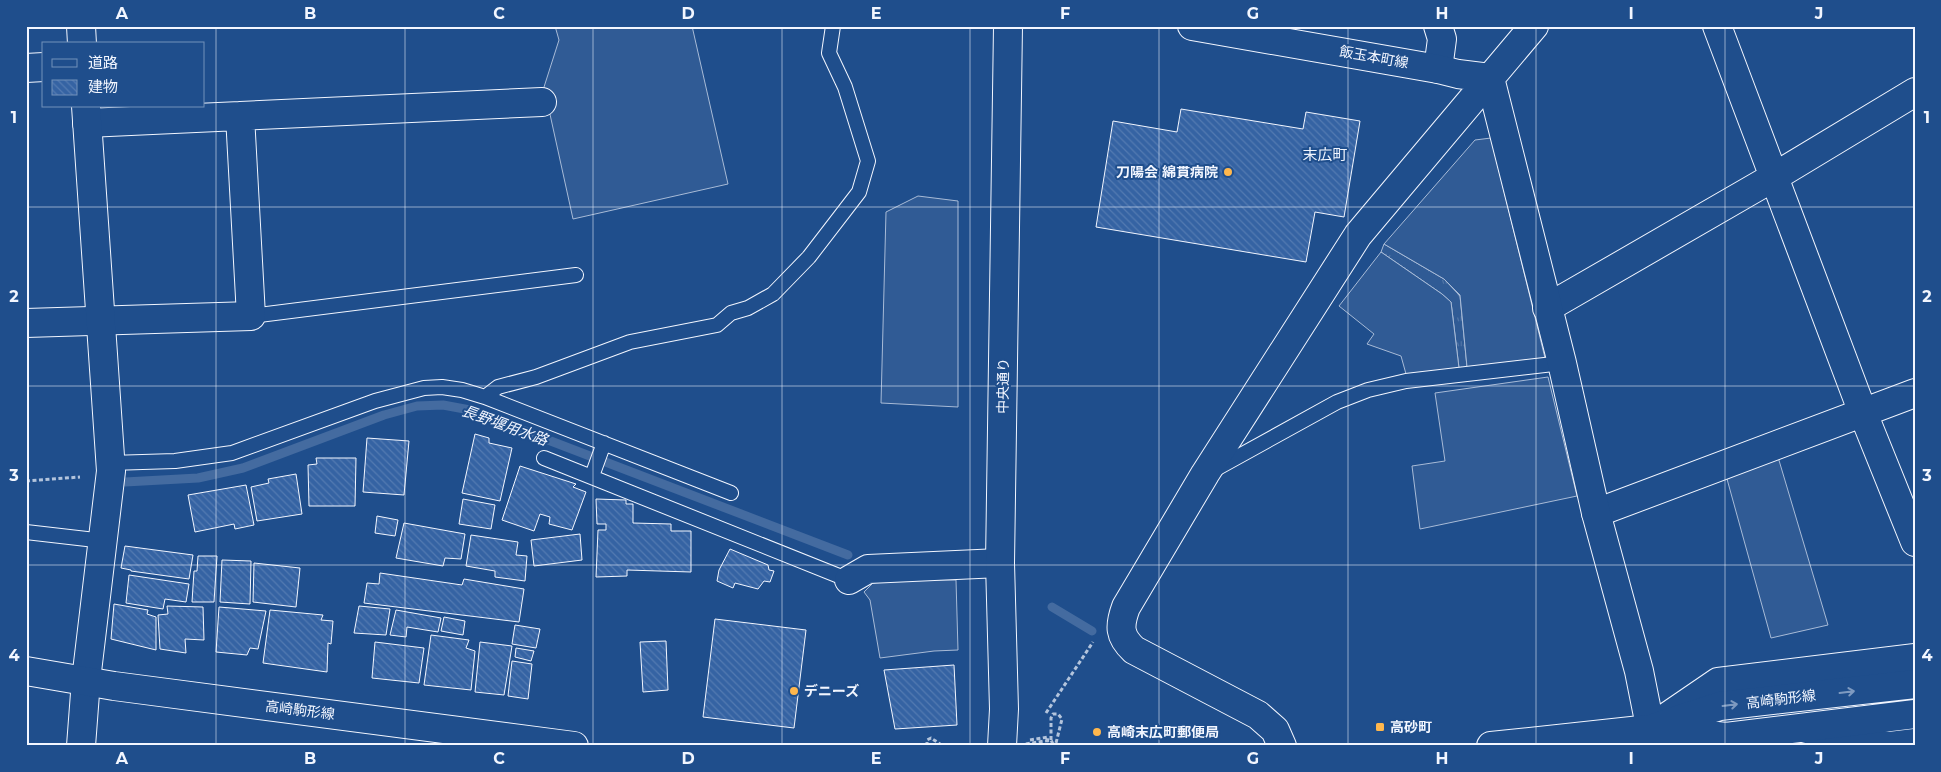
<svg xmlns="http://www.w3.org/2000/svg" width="1941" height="772" viewBox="0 0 1941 772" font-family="Montserrat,'Noto Sans JP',sans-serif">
  <defs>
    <pattern id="grass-tufts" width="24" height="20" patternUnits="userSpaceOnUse" patternTransform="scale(1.25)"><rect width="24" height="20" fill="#305b95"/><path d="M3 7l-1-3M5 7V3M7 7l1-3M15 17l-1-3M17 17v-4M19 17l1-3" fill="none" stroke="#4e73a5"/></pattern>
    <pattern id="building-back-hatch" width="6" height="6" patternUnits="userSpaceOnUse" patternTransform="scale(1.25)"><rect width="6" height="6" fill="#3563a3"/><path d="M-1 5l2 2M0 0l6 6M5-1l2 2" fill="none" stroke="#537ab1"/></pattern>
  </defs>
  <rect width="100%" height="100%" fill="#1f4e8c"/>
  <!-- grass -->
  <path fill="url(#grass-tufts)" stroke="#a8bbd7" d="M1384,244L1444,279L1460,296L1467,367L1459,368L1451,302L1442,294L1381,252Z"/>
  <!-- built -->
  <path fill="#305b95" stroke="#a8bbd7" d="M555,26H692L728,184L573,219L544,87L559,40Z
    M1491,138L1545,358L1467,367L1460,295L1444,279L1384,244L1475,140Z
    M918,196L958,201V407L881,403L886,212Z
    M1381,252L1442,294L1451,302L1459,368L1406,374L1401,356L1367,344L1374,334L1339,306Z
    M1548,377L1577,496L1420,529L1412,466L1445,461L1435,393Z
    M1778,457L1828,625L1771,638L1727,479Z
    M899,579L956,580L958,650L934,651L880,658L870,600L864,592L873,583Z"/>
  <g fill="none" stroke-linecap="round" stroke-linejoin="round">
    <!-- stream -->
    <path stroke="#446ba0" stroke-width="9" d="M125,482L198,478L243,468L384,415L417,406L443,405L470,410L848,555
      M1052,607L1092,631"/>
  </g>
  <!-- building -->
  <path fill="url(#building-back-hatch)" stroke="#f2f6ff" d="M1181,109L1303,129L1306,112L1360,121L1344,217L1315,212L1306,262L1096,227L1113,121L1177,132Z
    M475,434L489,438V443L512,448L500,501L462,493Z
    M367,438L409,441L404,495L363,492Z
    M316,458H356L355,506H309L308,465L317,464Z
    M520,466L576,484L573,487L586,492L572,530L549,524L550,517L540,514L534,531L502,520Z
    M296,474L302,514L257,521L251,487L269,483L268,479Z
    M246,485L254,525L235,529L234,524L195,532L188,495Z
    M463,499L495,505L491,529L459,524Z
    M596,499L626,500V504H633V523L671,524V531H691V572L627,570V576L596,577L598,530H606V524H597Z
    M377,516L398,520L395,536L375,533Z
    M404,523L465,534L461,559L445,558L443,566L396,558Z
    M580,534L582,560L534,566L531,540Z
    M471,535L518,542L516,555L527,556L525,581L495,577V571L466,566Z
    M125,546L193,555L189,579L131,571V570L121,568Z
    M730,549L768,565L769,570L774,571L770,582L764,581L758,589L735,583L733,588L717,581L719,570Z
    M198,556H217L214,602H192L194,571H197Z
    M222,560L251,561L250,604L220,602Z
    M254,563L300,568L296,607L253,602Z
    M380,573L462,585L464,579L524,589L519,622L364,603L367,583L379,584Z
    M129,575L189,584L186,602L165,599L163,609L126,603Z
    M114,604L148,610L147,614L156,617V650L111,639Z
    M167,606L203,607L204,640L185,639L186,653L160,649L158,615L168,614Z
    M359,606L390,609L386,635L354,633Z
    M219,607L266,611L258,649L250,648L247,655L216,652Z
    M270,610L323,615L321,620L333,621L331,644L328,643L327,672L263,663Z
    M396,610L441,618L438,632L407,627L406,637L390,635Z
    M444,617L465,621L463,635L441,631Z
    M715,619L806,630L794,728L703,717Z
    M515,625L540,629L536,648L512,644Z
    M431,635L469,640L466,648L475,651L471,690L424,685Z
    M666,641L668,690L643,692L640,642Z
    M375,642L424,648L419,683L372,678Z
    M480,642L512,646L504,695L475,692Z
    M516,648L534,651L531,661L515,657Z
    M512,661L532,664L528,699L508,696Z
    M954,665L957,725L895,729L884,670Z"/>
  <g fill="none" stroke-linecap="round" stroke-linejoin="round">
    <defs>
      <path id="lane" d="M251,316L576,275
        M485,397L498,387L536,377L630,342L717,325L731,313L748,308L773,294L809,257L859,192L868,161L845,87L829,53L833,26
        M544,458L849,580
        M110,463L175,461L232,453L375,401L424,388L442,387L462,390L485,397L731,493
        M1212,471L1337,402L1368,390L1406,381L1562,363
        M592,476L604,443
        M26,532L104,541"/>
      <path id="street" d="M1717,26L1863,413L1915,542
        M26,68L44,67
        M1438,69L1442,39L1438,26
        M87,123L542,102
        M1547,308L1774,177L1915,92
        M26,323L251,316L240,116
        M1596,513L1915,393
        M849,580L868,569L1000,563
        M1658,723L1718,682L1915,658
        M1807,729L1888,746
        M1890,746L1915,743"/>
      <path id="secondary" d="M81,26L82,44
        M1192,26L1438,69L1458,74L1490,78
        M1490,78L1562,363L1596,513L1639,671L1654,746
        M81,746L86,680L111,471L86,106
        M1002,746L1004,709L1000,563L1008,26
        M1282,746L1275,730L1258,715L1134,650C1119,636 1119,626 1126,607L1205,474L1358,235L1534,26"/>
      <path id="primary" d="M26,671L114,686L574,746
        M1661,730L1726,737L1915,714
        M1491,746L1650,729L1720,706L1915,684"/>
    </defs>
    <!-- lane casing -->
    <use href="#lane" stroke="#f2f6ff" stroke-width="16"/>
    <!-- street casing -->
    <use href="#street" stroke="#f2f6ff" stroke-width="30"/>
    <!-- secondary casing -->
    <use href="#secondary" stroke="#f2f6ff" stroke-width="30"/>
    <!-- primary casing -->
    <use href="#primary" stroke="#f2f6ff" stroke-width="30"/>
    <!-- path -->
    <path stroke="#b3c4dc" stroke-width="3" stroke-dasharray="4 2.5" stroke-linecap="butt" d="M26,481L80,477
      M1046,713L1093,642
      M1030,740L1048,737L1046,746
      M1051,740V718L1053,714H1058L1062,719L1056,743
      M927,746V740L931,738L943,746"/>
    <!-- lane -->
    <use href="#lane" stroke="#1f4e8c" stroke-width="14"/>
    <!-- street -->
    <use href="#street" stroke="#1f4e8c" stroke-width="28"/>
    <!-- secondary -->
    <use href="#secondary" stroke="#1f4e8c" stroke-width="28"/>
    <!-- primary -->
    <use href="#primary" stroke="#1f4e8c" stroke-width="28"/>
    <!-- path-bridge -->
    <path stroke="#b3c4dc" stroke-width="3" stroke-dasharray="4 2.5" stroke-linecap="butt" d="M1013,746L1051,740L1054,746"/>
  </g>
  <!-- one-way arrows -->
  <defs><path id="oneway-shaft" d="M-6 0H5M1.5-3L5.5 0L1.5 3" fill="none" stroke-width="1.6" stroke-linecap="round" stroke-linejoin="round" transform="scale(1.25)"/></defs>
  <g stroke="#7e9ac0">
    <use href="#oneway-shaft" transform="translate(1847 692) rotate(-7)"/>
    <use href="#oneway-shaft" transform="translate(1730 705) rotate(-7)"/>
  </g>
  <!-- grid -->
  <path fill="none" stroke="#f2f6ff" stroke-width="1" stroke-opacity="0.55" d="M216,26V746M405,26V746M593,26V746M782,26V746M970,26V746M1159,26V746M1348,26V746M1536,26V746M1725,26V746M26,207H1915M26,386H1915M26,565H1915"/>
  <!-- markers -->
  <g fill="#ffb74d" stroke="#1f4e8c" stroke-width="2">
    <circle cx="1228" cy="172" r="5"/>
    <circle cx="794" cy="691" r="5"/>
    <rect x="1375" y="722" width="10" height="10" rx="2.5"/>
    <circle cx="1097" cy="732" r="5"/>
  </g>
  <g text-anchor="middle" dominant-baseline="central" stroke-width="4" stroke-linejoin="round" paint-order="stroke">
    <!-- street labels -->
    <g font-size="14" fill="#f2f6ff" stroke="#1f4e8c">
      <text transform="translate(1374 57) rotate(10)">飯玉本町線</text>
      <text transform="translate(1003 386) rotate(-89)">中央通り</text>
      <text transform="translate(1781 699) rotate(-7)">高崎駒形線</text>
      <text transform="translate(300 710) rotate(7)">高崎駒形線</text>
    </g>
    <!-- poi labels -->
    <g font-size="14" font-weight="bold" fill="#f2f6ff" stroke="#1f4e8c" text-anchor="start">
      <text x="1218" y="172" text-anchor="end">刀陽会 綿貫病院</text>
      <text x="804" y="691">デニーズ</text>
      <text x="1390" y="727">高砂町</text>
      <text x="1107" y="732">高崎末広町郵便局</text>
    </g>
    <!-- neighbourhood labels -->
    <g font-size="15" fill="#f2f6ff" stroke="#1f4e8c">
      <text x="1325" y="154">末広町</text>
    </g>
    <!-- water labels -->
    <g font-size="15" font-style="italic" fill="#f2f6ff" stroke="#1f4e8c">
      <text transform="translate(505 425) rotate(20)">長野堰用水路</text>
    </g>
  </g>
  <!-- border -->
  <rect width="1941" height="772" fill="none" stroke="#1f4e8c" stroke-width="55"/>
  <!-- legend -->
  <rect x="42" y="42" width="162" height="65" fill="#1f4e8c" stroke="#7391ba"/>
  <rect x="52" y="59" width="25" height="8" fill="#1f4e8c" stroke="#7391ba"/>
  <text x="88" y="68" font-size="15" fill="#f2f6ff">道路</text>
  <rect x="52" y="80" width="25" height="15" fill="url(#building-back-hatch)" stroke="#7391ba"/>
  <text x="88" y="92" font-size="15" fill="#f2f6ff">建物</text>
  <rect x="28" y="28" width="1886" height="716" fill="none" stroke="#f2f6ff" stroke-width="2"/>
  <g font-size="16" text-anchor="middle" font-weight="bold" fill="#f2f6ff">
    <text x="122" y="19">A</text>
    <text x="310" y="19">B</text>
    <text x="499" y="19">C</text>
    <text x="688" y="19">D</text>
    <text x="876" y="19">E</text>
    <text x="1065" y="19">F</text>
    <text x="1253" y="19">G</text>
    <text x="1442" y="19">H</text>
    <text x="1631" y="19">I</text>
    <text x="1819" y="19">J</text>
    <text x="14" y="123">1</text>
    <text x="1927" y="123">1</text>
    <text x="14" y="302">2</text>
    <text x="1927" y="302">2</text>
    <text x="14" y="481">3</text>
    <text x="1927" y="481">3</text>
    <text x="14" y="661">4</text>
    <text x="1927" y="661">4</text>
    <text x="122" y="764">A</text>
    <text x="310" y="764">B</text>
    <text x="499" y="764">C</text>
    <text x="688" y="764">D</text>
    <text x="876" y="764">E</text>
    <text x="1065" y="764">F</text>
    <text x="1253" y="764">G</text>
    <text x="1442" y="764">H</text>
    <text x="1631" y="764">I</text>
    <text x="1819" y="764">J</text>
  </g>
</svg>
